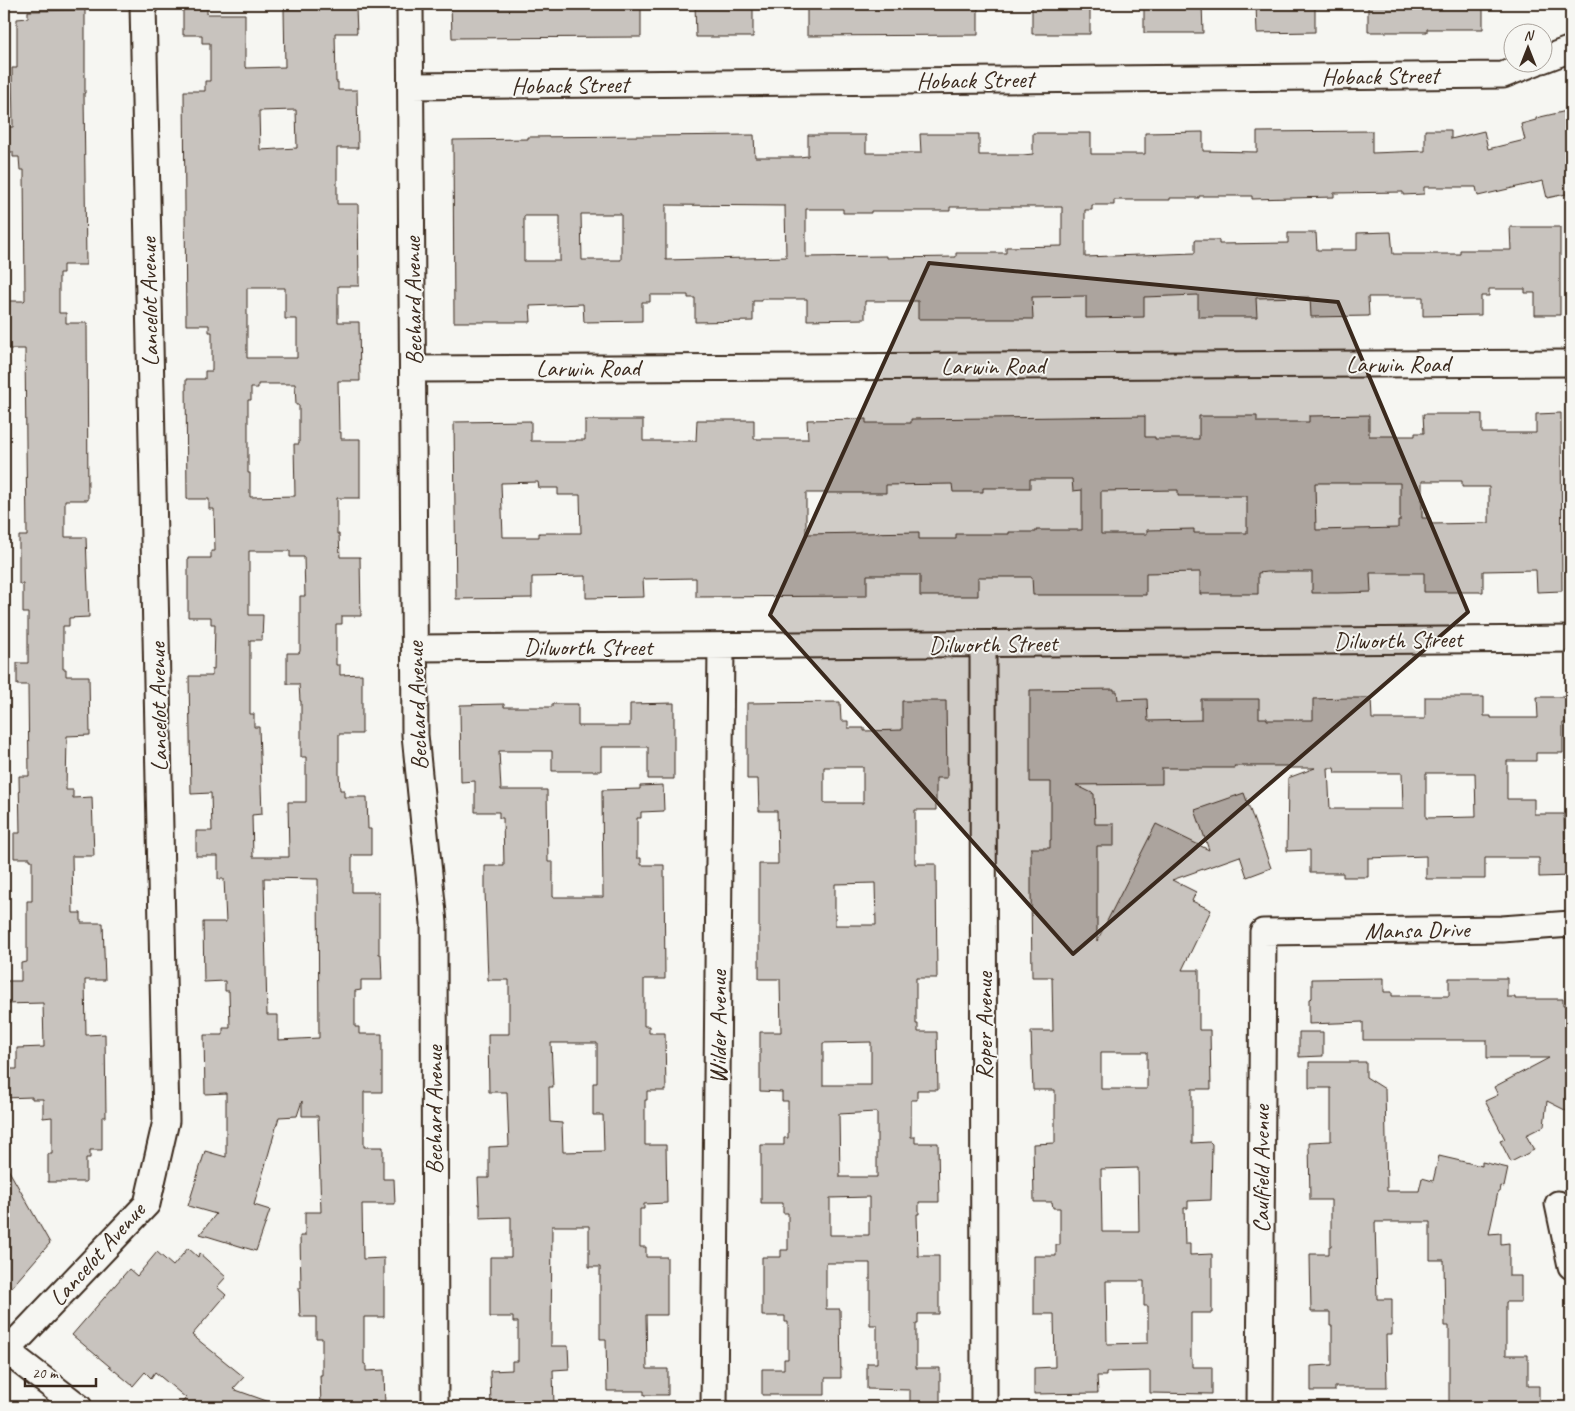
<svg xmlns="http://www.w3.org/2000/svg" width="1575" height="1411" viewBox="0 0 1575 1411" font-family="Caveat,sans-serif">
  <rect width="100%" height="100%" fill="#f6f6f2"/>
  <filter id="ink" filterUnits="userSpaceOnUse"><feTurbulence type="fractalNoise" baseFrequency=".02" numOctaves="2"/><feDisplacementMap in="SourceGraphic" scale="10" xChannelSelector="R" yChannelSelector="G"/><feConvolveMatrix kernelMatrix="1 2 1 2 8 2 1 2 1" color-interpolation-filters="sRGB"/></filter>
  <g filter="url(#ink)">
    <!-- building -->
    <path fill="#c8c3be" stroke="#3b2a1e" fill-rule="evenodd" d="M451,4H641V37L452,38Z
      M695,4H753V37H696Z
      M807,4H978V35L807,36Z
      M1032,4H1090V34H1032Z
      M1144,4H1202L1203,33H1144Z
      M1256,4H1315V32L1257,33Z
      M1368,4H1483V29H1427V32H1368Z
      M356,8L357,33H335L336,82H338V90H357L358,148H337V204H358L359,286H338V322H359L360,381H338L339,432H341V439H360V498H337V534H339L340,557H360L361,616H342V624H336V665H340V675L362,674V734H339V774L340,790H344V797H367L368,829H371V855H352V892H379V954H381L382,980H361V990L355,991V1027H359V1034H382V1092H364V1147H383V1179H394L395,1204H362L363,1259L384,1258V1317H364V1364H366V1371L384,1370L385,1407H321L320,1375H322V1338H316V1317H300L299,1288H301L300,1236H305V1212H321L318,1116H302V1101L297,1116L279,1117L254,1205L270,1210L256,1251L200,1234L216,1214L188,1206L205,1151L226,1157V1093L205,1094L204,1035H223V1028H230L229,991H225V981L204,982L203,922H226L224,879H218V856H196V831H212L211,793L191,794L189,676H212V669H214L215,624H211V617H188V558H211V551H215L214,509H209V499H187L186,379H205V371H212V332H209V325H186L184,91H205V81H210V43H202V35H183V9H207V14H245V67L246,68L285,67L284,9ZM296,110L297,148L260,150L259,111ZM247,288H285V319H297V358H247ZM258,384H295L296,405H299V444H294L295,496L250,497V473H248V400H251V388H258ZM249,551H290V557H304L305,596H300V651L299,653H287V684H299L300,701H301V757H306V802H288L289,857H253L252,815L262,814L259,727H254V714H250V640H262L263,615H249ZM264,878L318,879L319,1038L278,1040V1015H267Z
      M85,10V93H84L86,265H63V273H59V313H66V323H87L88,500H65V537H86L89,617L69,618V626H63V669H66V676H89L90,735L67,736L66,790H73V798L92,797L94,856H72L73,913H81V923H103L105,980H85L86,1035L105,1034L106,1117H102V1150H90V1158H86V1182H48V1154H52V1117L43,1118V1099H32V1097L4,1098V1069H17V1048L44,1047L43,1003L4,1004V981H21V963L27,962V901H32V860H30V858H14V833H20L19,776H29L28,685H17V663H28V613H23V584H19V536H27L25,349H7L8,301H24L25,300L24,170H20L19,157H13V152H4V127H13L12,68H17V19L28,18V11Z
      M1571,110V131L1566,133L1571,156V193L1547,198L1543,181L1478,196L1476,187H1424V194L1403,195V192L1334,193V197L1252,199V196H1199V198H1170V200H1114V205H1092V210H1085V257L1195,253V240H1219V244L1288,243V233H1316L1317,250H1357V233L1391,232L1393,254H1460V250H1511L1510,227H1560V315H1535V293H1525V289H1489V296H1481V315L1423,316V297H1368L1369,316L1311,317L1310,297L1256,298L1257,317H1198V295L1144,297V317L1086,318V296L1032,297L1033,319H918V301H865V319L807,320V299H761V301H753V321L695,322V298H688V295H650V302H642V321L584,322L583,304L530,306L531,322H454L453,140L528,139V137L754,135L755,157H799L808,156V135H866V153H921L920,134H979V155H1023L1033,154V133H1091V154H1145V133L1203,132V151L1257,152V132L1372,131V153L1425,151V130H1451V139L1484,131L1488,149L1525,140L1521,124L1536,120V118ZM666,205L785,206L786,257L666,260ZM950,207H1062V246L1006,247V253H956V257L887,258V256L806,257V209H843V213H871V211H950ZM581,214H621V260H582ZM524,216H560V261H524Z
      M1561,413L1562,591L1537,592L1536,570L1483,571V592H1424V573H1370L1371,592L1338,593H1312V572H1267L1258,573V594H1200V572L1146,573V595H1033L1032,577H978V596H920V575H867V596L696,597V578L643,579L644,597L586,598V576L532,577V598L456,599L454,422L531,421V441H576V440H585V420H643V441H696L697,420H754V439H808L807,420L866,419V423H911V419L1145,416V437H1155V439H1199V416H1257V422H1309V416L1369,415V436H1415V433H1424L1423,414H1482V433H1536V414ZM1030,479H1072L1073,491L1082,490V530H1036V532H1009V534H956V539H919V532L806,534V493H886V485L952,484L953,492H983V488H1030ZM1422,481H1462V487H1489V523L1430,524V518H1422ZM538,482L539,488H558V495H580L581,533H539V537H503L501,483ZM1315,483H1400V521H1398V528L1316,530ZM1178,490V496H1247V533H1194V529L1147,530V534H1101V491Z
      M1114,689V691H1117L1118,700L1147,699L1148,721L1201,720V699H1259V718H1267V720H1313V699L1346,698H1371L1372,719H1425V697H1484V716H1491V718H1538L1537,697H1571V723H1563V753H1536V761H1507V799H1534V814H1564L1565,856H1571V876L1539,877V858H1485V879H1426V856L1368,858V877H1343V873H1310V850L1287,851L1288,778L1315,768H1288V766H1234L1235,768H1162V784L1076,785L1094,794L1095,824H1114V846H1097V941L1156,824L1209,850L1195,810L1244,793L1271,868L1247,877L1240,856L1172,880L1196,892L1192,901L1211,910L1182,970H1199V1030H1210L1211,1089H1192V1143L1210,1142L1212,1144L1211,1200L1188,1201V1208H1184L1185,1244H1190V1255L1212,1254V1313H1191V1359H1192V1367H1212V1394L1150,1393V1371L1106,1372V1376H1097L1098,1393L1034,1394V1368L1055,1367L1054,1314H1034V1256H1056V1245H1060V1208H1053L1052,1202H1034L1033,1144L1055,1143V1090H1033L1031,1031H1053L1052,977H1032L1031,891V848H1050V840H1051V782H1030V690ZM1328,768H1334L1335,773H1402L1403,809H1330ZM1426,773H1475L1476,817L1426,818ZM1101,1052H1147V1089H1101ZM1138,1168L1139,1232H1102L1101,1169ZM1106,1281H1144V1306H1148V1343L1107,1344Z
      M902,701H946L947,778H936V810H915V864H936L937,978H916V1024H918V1032H937L938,1090H917V1100H911V1137H915V1143H938L939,1202H919V1214H917L918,1256H939V1314H918V1324H916V1368H940V1407H910V1390L867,1389V1363H877V1325H870V1263H826V1309H840L841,1378H825V1395H762V1369H784V1359H788V1322H785V1316H762V1257H781V1250H788V1213H783V1203H761V1145H784V1138H788V1101H782V1092L760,1091V1032H781L780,979H759V864H778L777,811H759L758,779H747V703L840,702L841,721H848V728H864V731L902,730ZM824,767H863V803H824ZM875,883L876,925H835V884ZM871,1042V1085H823V1043ZM876,1112L877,1114V1177H840L839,1114ZM869,1197V1235H830V1198Z
      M674,703V779H648V747H601V771H552V751H499L501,790H547L548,862H553V897H603L602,790L640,789V786L663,785L664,811L641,812V818H637V858H641V865H664L665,979H644V1026H649V1033H665L666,1091H647V1100H645V1145H666L667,1203L644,1204V1209H640V1247H646V1257H667V1315H646L647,1369H668V1395H644V1391H607L606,1339H600V1267H589V1226H552L551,1346H568L569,1369L553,1370L554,1407H491L490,1371L512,1370V1361H518V1322H513V1317H490V1257H511V1217L480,1218V1205H479L478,1178H489V1147L509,1146L507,1092H489L488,1034H509V980H488L485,891V866H504L503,818H499V812H475V781L461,782L460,705L504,704V707H552V704H578V726H630V704ZM551,1043H597V1083H593V1115H603L604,1151L563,1152L562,1123L550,1122L549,1087H553Z
      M1384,978V992H1392V996H1449V978H1507V997H1515V999H1563V1005H1571V1113L1547,1101L1544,1126L1526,1135L1534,1150L1511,1162L1500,1141L1505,1139L1485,1101L1498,1095L1494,1087L1549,1058H1487V1040H1363V1022L1309,1024V999L1312,998V979Z
      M1299,1032H1323V1056L1299,1057Z
      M1309,1062H1366V1077L1385,1089L1387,1191H1419L1422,1178L1433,1181L1439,1156L1482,1166V1162L1508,1168L1504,1187L1501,1186L1500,1192H1498L1489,1234L1501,1233V1244L1509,1243V1276H1521V1302H1506V1355H1528V1386H1539V1407H1449V1326H1445L1444,1260H1430V1222H1375L1377,1299H1392V1335H1386L1387,1387H1335V1391H1311V1366L1332,1365V1326H1330V1312H1311L1310,1254H1329V1246H1331V1200H1310L1309,1142L1331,1141V1088H1309Z
      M4,1162L50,1243L4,1296Z
      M188,1248L198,1257L199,1253L226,1277L217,1287L226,1295L192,1335L244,1377L233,1389L275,1404V1407H178L186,1398L155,1372L151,1378L145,1372L133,1386L72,1335L129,1269L137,1276L157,1252L173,1266Z"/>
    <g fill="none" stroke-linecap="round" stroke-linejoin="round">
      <defs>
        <path id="street" d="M410,4L415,735L434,923L435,1407
          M1542,60L1571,49
          M411,86L1503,75L1536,62
          M414,369L1571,363
          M983,644L984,1407
          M415,648L1571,639
          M1558,1204L1571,1266
          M4,1349L79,1407
          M7,1351L147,1204L166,1121L143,4
          M714,1407L721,646
          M1260,1407L1263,932L1502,929L1571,924"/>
      </defs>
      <!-- street casing -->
      <use href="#street" stroke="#3b2a1e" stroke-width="29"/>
      <!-- street -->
      <use href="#street" stroke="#f6f6f2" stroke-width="25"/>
    </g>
  </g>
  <!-- marked area -->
  <path fill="#3b2a1e" fill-opacity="0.2" stroke="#3b2a1e" stroke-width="4" stroke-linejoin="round" d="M929,263L1338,302L1468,612L1073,954L770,615Z"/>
  <g text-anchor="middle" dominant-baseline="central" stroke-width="4" stroke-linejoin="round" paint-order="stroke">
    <!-- street labels -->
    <g font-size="24" fill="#3b2a1e" stroke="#f6f6f2">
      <text transform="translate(1380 76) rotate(-1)">Hoback Street</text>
      <text transform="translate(975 80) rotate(-1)">Hoback Street</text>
      <text transform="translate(570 85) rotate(-1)">Hoback Street</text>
      <text transform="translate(413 301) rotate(-91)">Bechard Avenue</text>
      <text transform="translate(149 302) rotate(-91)">Lancelot Avenue</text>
      <text x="1398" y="364">Larwin Road</text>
      <text x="993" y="366">Larwin Road</text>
      <text x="588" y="368">Larwin Road</text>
      <text transform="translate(1398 640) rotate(-1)">Dilworth Street</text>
      <text transform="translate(993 644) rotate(-1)">Dilworth Street</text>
      <text x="588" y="647">Dilworth Street</text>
      <text transform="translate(417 706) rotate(-92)">Bechard Avenue</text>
      <text transform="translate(158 707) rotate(-91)">Lancelot Avenue</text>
      <text transform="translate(1417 930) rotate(-1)">Mansa Drive</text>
      <text transform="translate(984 1026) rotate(-90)">Roper Avenue</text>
      <text transform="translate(718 1027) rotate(-90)">Wilder Avenue</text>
      <text transform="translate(434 1110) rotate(-90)">Bechard Avenue</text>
      <text transform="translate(1261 1169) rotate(-90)">Caulfield Avenue</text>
      <text transform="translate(97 1254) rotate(-48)">Lancelot Avenue</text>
    </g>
  </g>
  <!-- margin -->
  <rect width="1575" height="1411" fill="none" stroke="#f6f6f2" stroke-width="20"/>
  <rect x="10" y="10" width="1555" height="1391" fill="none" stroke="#3b2a1e" stroke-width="2" filter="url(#ink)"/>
  <!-- north arrow -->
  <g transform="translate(1528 48)"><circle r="24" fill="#f6f6f2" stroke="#aba49d"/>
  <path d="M0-4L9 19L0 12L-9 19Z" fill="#3b2a1e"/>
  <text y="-8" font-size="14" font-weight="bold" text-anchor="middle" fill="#3b2a1e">N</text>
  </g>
  <!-- scale -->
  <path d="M25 1378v8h71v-8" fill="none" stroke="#3b2a1e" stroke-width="2.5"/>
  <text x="32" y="1378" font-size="15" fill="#3b2a1e" stroke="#f6f6f2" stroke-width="4" paint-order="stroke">20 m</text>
</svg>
